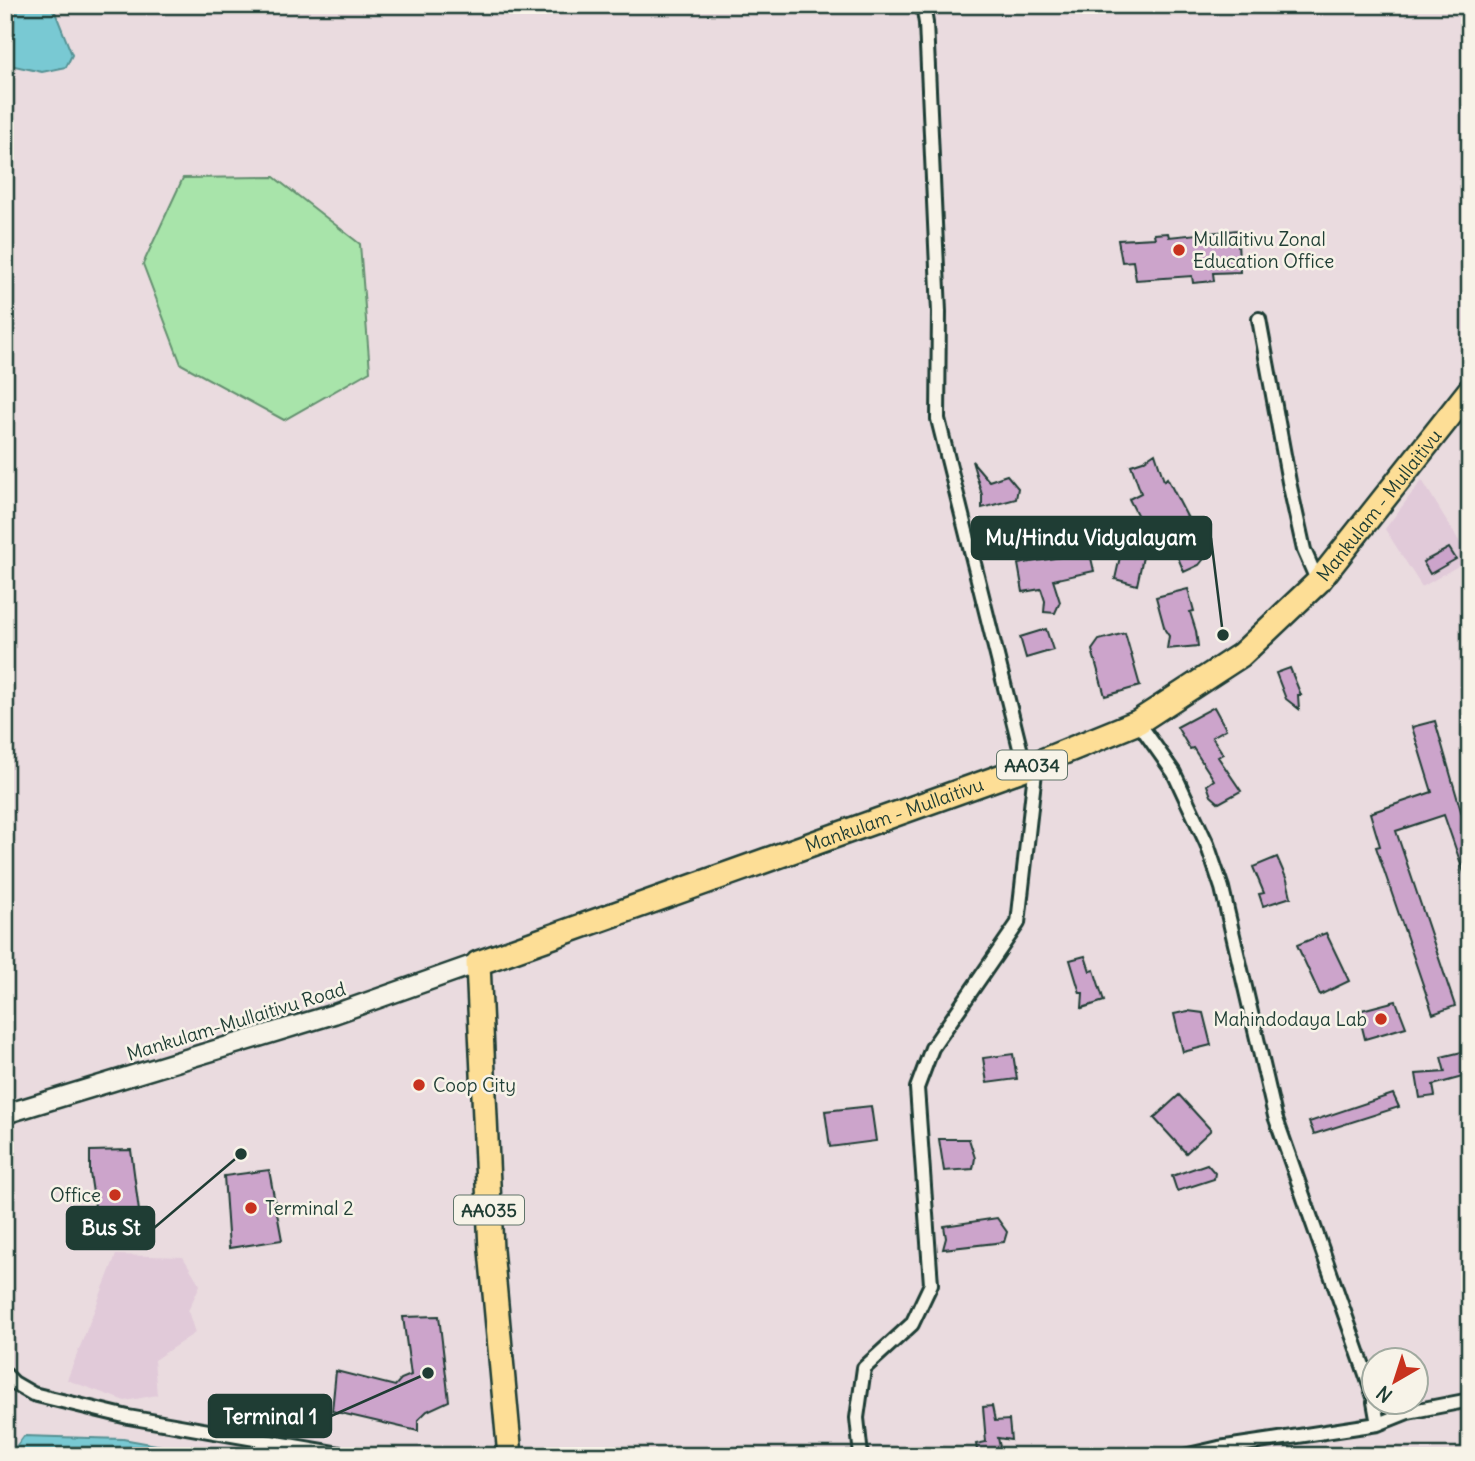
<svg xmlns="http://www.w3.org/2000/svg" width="1475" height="1461" viewBox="0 0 1475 1461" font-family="Delius,sans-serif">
  <rect width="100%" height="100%" fill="#eadbdf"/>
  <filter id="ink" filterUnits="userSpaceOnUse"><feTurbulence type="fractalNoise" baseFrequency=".0143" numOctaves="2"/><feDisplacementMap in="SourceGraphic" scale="14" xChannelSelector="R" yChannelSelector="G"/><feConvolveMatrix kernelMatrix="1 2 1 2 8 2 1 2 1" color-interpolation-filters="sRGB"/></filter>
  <g filter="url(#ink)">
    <!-- built -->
    <path fill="#e1cad9" d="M1422,480L1470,559L1422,587L1385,529Z
      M116,1255L183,1257L200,1285L188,1311L195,1333L154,1360L157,1395L125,1401L67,1380Z"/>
    <!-- green -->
    <path fill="#a8e4aa" stroke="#64906f" stroke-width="2" d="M274,177L360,244L370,371L284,420L181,364L143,264L183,178Z"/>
    <!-- water -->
    <path fill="#79c9d3" stroke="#559193" stroke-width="2" d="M5,5H47L55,12L72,55L66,67L42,72L5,64Z
      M24,1436L123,1439L217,1456H9Z"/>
    <!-- building -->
    <path fill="#cca4cb" stroke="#1f3d34" stroke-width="2" d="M1237,230L1240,272L1213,273L1214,281L1193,283L1192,276L1136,280L1133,261L1122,262L1118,240L1155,238L1154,234L1168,233L1169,237Z
      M1155,453L1164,481L1167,478L1207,555L1199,565L1184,572L1163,522L1144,528L1129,499L1141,493L1131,465L1143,461Z
      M972,461L989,481L1007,475L1018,488L1016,499L982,508V495Z
      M1122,548L1144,552L1137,585L1115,579Z
      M1449,548L1456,559L1430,574L1423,562Z
      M1089,549L1094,571L1053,580L1060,602L1055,613L1044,612L1045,601L1041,589L1023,592L1018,564L1067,556L1066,554Z
      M1188,589L1194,611L1190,612L1196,631L1198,646L1167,649L1169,636L1165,630L1156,597Z
      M1046,629L1053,650L1026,658L1020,637Z
      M1125,633L1140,686L1105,696L1092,650L1099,640Z
      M1290,668L1301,695H1298L1299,709L1286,699L1276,673Z
      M1214,707L1226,729L1212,737L1223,754L1218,757L1241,791L1219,803L1211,796L1207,785L1214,780L1193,748L1190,749L1177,727Z
      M1435,721L1463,818L1470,816V884H1468L1444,815L1396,831L1455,1006L1433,1014L1376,847L1380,846L1370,813L1432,792L1412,727Z
      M1277,857L1287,880L1291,897L1263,906L1259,894L1264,893L1253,867Z
      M1326,933L1349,981L1320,995L1297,945Z
      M1085,956L1090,971L1094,970L1104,1001L1082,1008L1083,993H1080L1070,960Z
      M1396,1001L1406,1027L1365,1039L1358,1011Z
      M1188,1011L1203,1013L1211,1045L1183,1052L1174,1014Z
      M1470,1050V1075L1433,1085L1435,1096L1420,1098L1416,1074L1445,1072L1441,1057Z
      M1013,1054L1017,1079L987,1083L983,1058Z
      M1393,1094L1399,1107L1314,1134L1309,1122Z
      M1179,1095L1211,1130L1186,1153L1154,1118Z
      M871,1106L876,1141L830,1147L825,1111Z
      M939,1139H969L975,1158L973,1169L944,1171Z
      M131,1150L139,1211L97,1220L90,1173V1151Z
      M1207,1164L1215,1173L1214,1179L1177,1191L1172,1176Z
      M269,1170L282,1240L229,1248L224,1176Z
      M997,1218L1007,1232L1004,1242L943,1249L946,1238L944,1226Z
      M439,1316L449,1401L427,1411L418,1420V1431L332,1411L336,1371L395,1386L401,1379L411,1375L403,1317Z
      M992,1406L995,1421L1009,1420L1011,1440L998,1438L1002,1456H978L976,1444L986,1442L983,1407Z"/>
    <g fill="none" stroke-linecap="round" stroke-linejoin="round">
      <defs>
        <path id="street" d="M923,5L926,23L939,312L938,419L1025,768
          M1259,319L1289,482L1304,550L1318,582
          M1138,722L1174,773L1207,844L1222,888L1275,1116L1374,1397
          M5,1374L14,1383L33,1394L128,1417L352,1456
          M1378,1424L1408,1412L1470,1400
          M861,1456L857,1418L864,1368L912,1324L931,1284L917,1088L932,1048L1018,923L1036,763
          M1184,1456L1219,1448L1378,1424L1374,1402"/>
        <path id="secondary" d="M5,1114L334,1014L478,963"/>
        <g id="highway">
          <path id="s1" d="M510,1456L491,1250L478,963L1025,768L1138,722L1241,655L1318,582L1470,390"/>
        </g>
      </defs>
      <!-- street casing -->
      <use href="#street" stroke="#1f3d34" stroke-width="18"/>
      <!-- secondary casing -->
      <use href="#secondary" stroke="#1f3d34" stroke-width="23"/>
      <!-- highway casing -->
      <use href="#highway" stroke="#1f3d34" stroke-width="28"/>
      <!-- street -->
      <use href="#street" stroke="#f7f3e8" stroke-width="12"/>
      <!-- secondary -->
      <use href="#secondary" stroke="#f7f3e8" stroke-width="18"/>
      <!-- highway -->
      <use href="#highway" stroke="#fdde96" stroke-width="23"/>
    </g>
  </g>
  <!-- markers -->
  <g fill="#c8321e" stroke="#f7f3e8" stroke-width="2.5">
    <circle cx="1179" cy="250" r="7"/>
    <circle cx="1381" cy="1019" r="7"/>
    <circle cx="419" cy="1085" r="7"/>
    <circle cx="115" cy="1195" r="7"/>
    <circle cx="251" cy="1208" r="7"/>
  </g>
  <g text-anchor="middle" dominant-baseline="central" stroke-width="5" stroke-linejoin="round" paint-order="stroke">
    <!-- shield labels -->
    <g fill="#f7f3e8" stroke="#60746a" stroke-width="2">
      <rect x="997" y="750.5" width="70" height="29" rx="5"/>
      <rect x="454" y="1195.5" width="70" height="29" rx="5"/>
    </g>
    <g font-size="18" font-weight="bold" fill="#1f3d34">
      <text x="1032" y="765">AA034</text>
      <text x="489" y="1210">AA035</text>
    </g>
    <!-- poi labels -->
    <g font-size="19" fill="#1f3d34" stroke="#f7f3e8" text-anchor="start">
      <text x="1193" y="239">Mullaitivu Zonal<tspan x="1193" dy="22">Education Office</tspan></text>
      <text x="1367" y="1019" text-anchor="end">Mahindodaya Lab</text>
      <text x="433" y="1085">Coop City</text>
      <text x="101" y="1195" text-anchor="end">Office</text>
      <text x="265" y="1208">Terminal 2</text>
    </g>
    <!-- street labels -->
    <g font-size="19" fill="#1f3d34" stroke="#f7f3e8">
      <text stroke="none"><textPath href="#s1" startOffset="1524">Mankulam - Mullaitivu</textPath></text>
      <text stroke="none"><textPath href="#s1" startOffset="936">Mankulam - Mullaitivu</textPath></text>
      <text transform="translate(236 1021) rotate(-17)">Mankulam-Mullaitivu Road</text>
    </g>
  </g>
  <!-- callouts -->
  <path fill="none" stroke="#1f3d34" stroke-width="2.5" d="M1223 635L1211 538M241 1154L154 1228M428 1373L331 1416"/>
  <g fill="#1f3d34" stroke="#f7f3e8" stroke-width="2.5">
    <circle cx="1223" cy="635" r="7"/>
    <circle cx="241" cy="1154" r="7"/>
    <circle cx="428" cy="1373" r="7"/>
  </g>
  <g fill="#1f3d34" stroke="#1f3d34" stroke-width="2.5">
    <rect x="972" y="517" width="239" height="42" rx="7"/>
    <rect x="67" y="1207" width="87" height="42" rx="7"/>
    <rect x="209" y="1395" width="122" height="42" rx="7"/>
  </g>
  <g font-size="21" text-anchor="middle" font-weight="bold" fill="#fff">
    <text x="1091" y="545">Mu/Hindu Vidyalayam</text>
    <text x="111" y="1235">Bus St</text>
    <text x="270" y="1424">Terminal 1</text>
  </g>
  <!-- margin -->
  <rect width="1475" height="1461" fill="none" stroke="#f7f3e8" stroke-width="28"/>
  <rect x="14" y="14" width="1447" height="1433" fill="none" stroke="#1f3d34" stroke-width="2.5" filter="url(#ink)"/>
  <!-- north arrow -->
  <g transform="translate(1395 1381) rotate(219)"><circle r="33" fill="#f7f3e8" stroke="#a1aaa0" stroke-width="2"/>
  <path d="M0-5L12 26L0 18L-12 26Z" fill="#c8321e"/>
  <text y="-10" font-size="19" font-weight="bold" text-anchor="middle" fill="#1f3d34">N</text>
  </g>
</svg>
